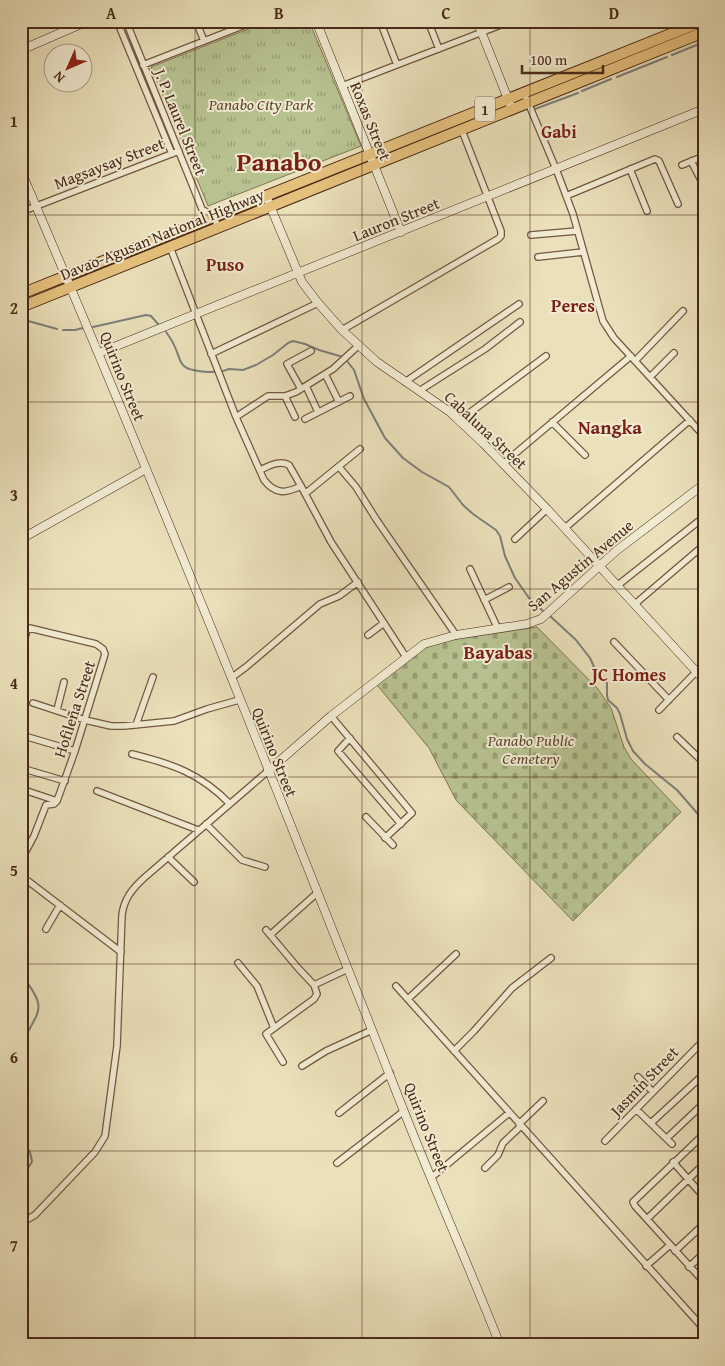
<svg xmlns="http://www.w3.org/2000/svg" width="725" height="1366" viewBox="0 0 725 1366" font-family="'Gentium Book Plus',serif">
  <defs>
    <pattern id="cemetery-stones" width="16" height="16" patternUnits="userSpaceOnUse" patternTransform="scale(1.25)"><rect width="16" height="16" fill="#b7c290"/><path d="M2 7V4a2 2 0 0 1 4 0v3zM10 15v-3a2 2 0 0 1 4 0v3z" fill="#979e75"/></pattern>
    <pattern id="park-tufts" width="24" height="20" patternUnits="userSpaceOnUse" patternTransform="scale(1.25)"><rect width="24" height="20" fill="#b7c290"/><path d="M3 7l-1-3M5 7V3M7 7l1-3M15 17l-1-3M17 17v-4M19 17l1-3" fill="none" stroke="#979e75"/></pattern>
  </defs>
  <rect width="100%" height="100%" fill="#eae0ba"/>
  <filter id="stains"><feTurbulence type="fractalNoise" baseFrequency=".004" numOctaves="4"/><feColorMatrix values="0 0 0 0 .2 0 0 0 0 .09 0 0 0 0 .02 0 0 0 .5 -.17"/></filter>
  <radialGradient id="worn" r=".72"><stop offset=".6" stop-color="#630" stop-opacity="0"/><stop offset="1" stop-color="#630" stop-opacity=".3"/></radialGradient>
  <!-- cemetery -->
  <path fill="url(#cemetery-stones)" stroke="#807654" d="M537,627L598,689L611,708L624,747L631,759L681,812L573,921L456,800L429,748L377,685L422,649L444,641Z"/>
  <!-- park -->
  <path fill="url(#park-tufts)" stroke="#807654" d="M269,21H309L361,146L208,206L151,67Z"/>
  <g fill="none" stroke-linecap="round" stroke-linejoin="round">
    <!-- stream -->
    <path stroke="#7b807a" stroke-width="2" d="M672,55L704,42
      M617,77L667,57
      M582,91L611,79
      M535,109L578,93
      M21,319L57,329
      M93,327L146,315L151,316L158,324
      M63,330H75L83,328
      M166,332C188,360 168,371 214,372
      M347,361L354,370L364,399L385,438L403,458L422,472L449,487L463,505L473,514L496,530L500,536L505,556L515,578L529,598L543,611
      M223,371L229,369L243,370L256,365L273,355L288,343L293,341L305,344L319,350L343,357
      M550,616L576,640L590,658L595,669L607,683V695L608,700L617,708L620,714L627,739L633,751L645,764L677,790L704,821
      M21,975C52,1012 35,1011 21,1047
      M21,1143C29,1148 31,1153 32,1162L21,1178"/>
    <defs>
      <path id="street" d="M117,21L172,154
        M126,21L202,209L214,217L218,227
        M196,21L204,41
        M380,21L397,65
        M428,21L439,49
        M143,65L255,21
        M342,86L511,21
        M524,93L556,169L573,214L603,321L614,338L704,436
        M691,161L704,186
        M682,165L704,156
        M630,169L647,211
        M566,196L655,159L659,161L678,204
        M21,212L179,151
        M531,235L577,231
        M170,247L236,417L264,480C275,494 285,494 301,486L331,542L406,657
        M538,257L583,252
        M342,330L498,239L501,236V231L461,128
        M211,354L318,303
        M635,361L683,311
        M702,372L704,374
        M325,374L339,402
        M650,377L674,353
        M405,382L519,304
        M306,386L318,412
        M301,389L287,364L311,351
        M419,391L485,349L520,322
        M285,396L295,417
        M236,417L268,396H285L296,392L333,369L358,346
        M305,419L350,396
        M460,420L546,356
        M552,422L585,455
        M504,463L631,356
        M339,467L356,487L376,519L456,635
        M260,470C269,466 279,460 289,465L301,486
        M306,493L360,449
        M565,528L690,420
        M515,539L547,509
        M470,569L498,629
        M618,585L704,517
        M484,600L509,587
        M635,604L704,545
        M21,626L96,644L103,649L105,654L75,751L57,801
        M368,635L384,623
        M614,642L669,700
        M21,649L28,628
        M231,678L246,667L320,604L339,596L358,582
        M33,703L85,720L111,726H124L174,721L207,709L239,700
        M57,710L64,682
        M659,710L696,672
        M331,716L412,813L385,838
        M136,725L153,677
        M21,735L75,751
        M677,737L704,763
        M350,738L338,751L401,824
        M132,754C172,764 200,773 230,804
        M21,768L65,781
        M21,789L57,801
        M97,791L198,830
        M366,817L393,845
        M206,824L242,860L265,867
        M26,851L34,836L46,805L54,804L57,801
        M168,857L194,882
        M28,881L121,952
        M46,929L60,905
        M266,930L298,968L314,985L317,994L314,999L266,1034L283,1062
        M270,935L317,893
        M238,963L257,986L274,1028
        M314,985L348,969
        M396,986L704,1329
        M21,999L23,1000L21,1002
        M408,999L456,954
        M454,1051L474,1031L512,988L551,958
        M302,1066L326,1051L372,1030
        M638,1077L652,1091
        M636,1109L672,1144
        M339,1113L390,1073
        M651,1123L704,1074
        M519,1124L543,1101
        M704,1134L633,1202L635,1206L704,1282
        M667,1138L704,1103
        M605,1141L704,1040
        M673,1162L704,1197
        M337,1163L404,1111
        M485,1168L498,1155L503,1143L521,1126
        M432,1177L509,1113
        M21,1216L28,1219L35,1215L95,1152L105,1136L117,1046L122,915C124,899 132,889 144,878L268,771
        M647,1219L704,1164
        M675,1251L704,1224
        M646,1266L670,1245
        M689,1267L704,1253"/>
      <path id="secondary" d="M316,21L401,232
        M477,21L512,109
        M21,50L88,21
        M21,171C154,481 280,795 403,1109C434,1188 469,1266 500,1345
        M266,196L302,282L318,303L342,330L377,362L450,412L483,443L547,509L704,680
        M99,353L704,109
        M21,539L146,469
        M268,771L331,716L424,644L456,635L527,624L541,619L616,551L704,484
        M700,1345L704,1341"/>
      <path id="highway" d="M21,294L703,21
        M21,307L704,32"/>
    </defs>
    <!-- street casing -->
    <use href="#street" stroke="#715740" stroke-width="8"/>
    <!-- secondary casing -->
    <use href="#secondary" stroke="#492918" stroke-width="9"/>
    <!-- highway casing -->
    <use href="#highway" stroke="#492918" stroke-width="12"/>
    <!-- street -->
    <use href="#street" stroke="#f1ebd2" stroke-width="5.5"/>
    <!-- secondary -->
    <use href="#secondary" stroke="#f1ebd2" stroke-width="8"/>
    <!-- highway -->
    <use href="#highway" stroke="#e5c07d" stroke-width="10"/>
  </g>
  <!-- grid -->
  <path fill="none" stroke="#492918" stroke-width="1" stroke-opacity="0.55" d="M195,21V1345M362,21V1345M530,21V1345M21,215H704M21,402H704M21,589H704M21,777H704M21,964H704M21,1151H704"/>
  <g text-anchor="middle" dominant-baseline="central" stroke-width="4" stroke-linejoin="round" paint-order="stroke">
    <!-- shield labels -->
    <rect fill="#f1ebd2" stroke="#7b6350" stroke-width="1" x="475" y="96.5" width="20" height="25" rx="4"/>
    <g font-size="15" font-weight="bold" fill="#492918">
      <text x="485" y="109">1</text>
    </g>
    <!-- park labels -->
    <g font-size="16" font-style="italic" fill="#5f4830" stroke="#f1ebd2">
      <text x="261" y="104">Panabo City Park</text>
      <text x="531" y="740">Panabo Public<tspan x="531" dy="18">Cemetery</tspan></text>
    </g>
    <!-- street labels -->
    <g font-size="16" fill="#492918" stroke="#f1ebd2">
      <text transform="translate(371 121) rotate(68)">Roxas Street</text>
      <text transform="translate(181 122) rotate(68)">J. P. Laurel Street</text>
      <text transform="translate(109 163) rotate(-21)">Magsaysay Street</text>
      <text transform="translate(396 219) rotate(-22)">Lauron Street</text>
      <text transform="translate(162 234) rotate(-22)">Davao-Agusan National Highway</text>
      <text transform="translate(123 376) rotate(68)">Quirino Street</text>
      <text transform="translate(486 430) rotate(43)">Cabaluna Street</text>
      <text transform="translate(580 565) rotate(-40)">San Agustin Avenue</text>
      <text transform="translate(74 709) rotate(-72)">Hofileña Street</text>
      <text transform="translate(275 752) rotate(68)">Quirino Street</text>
      <text transform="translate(644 1081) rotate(-46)">Jasmin Street</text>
      <text transform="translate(427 1127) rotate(68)">Quirino Street</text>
    </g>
    <!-- neighbourhood labels -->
    <g font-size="18" font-weight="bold" fill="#7a1f14" stroke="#f1ebd2">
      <text x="559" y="131">Gabi</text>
      <text x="225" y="264">Puso</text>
      <text x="573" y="305">Peres</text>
      <text x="629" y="674">JC Homes</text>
    </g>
    <!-- quarter labels -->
    <g font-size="19" font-weight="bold" fill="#7a1f14" stroke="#f1ebd2">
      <text x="610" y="427">Nangka</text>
      <text x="498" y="652">Bayabas</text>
    </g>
    <!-- town labels -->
    <g font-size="26" font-weight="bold" fill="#7a1f14" stroke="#f1ebd2">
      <text x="279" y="161">Panabo</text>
    </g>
  </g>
  <!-- margin -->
  <rect width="725" height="1366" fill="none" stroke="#eae0ba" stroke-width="55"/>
  <!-- north arrow -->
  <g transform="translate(68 68) rotate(225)"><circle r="24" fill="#f1ebd2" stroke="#ae9d88"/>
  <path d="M0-4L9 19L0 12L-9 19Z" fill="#8f2418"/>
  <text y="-8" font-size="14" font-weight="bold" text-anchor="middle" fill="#492918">N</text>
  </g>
  <!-- scale -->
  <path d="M522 65v8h81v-8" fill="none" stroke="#492918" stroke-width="2.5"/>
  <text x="530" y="65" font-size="15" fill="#492918" stroke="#f1ebd2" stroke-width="4" paint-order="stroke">100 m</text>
  <rect x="28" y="28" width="670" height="1310" fill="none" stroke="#492918" stroke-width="2"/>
  <g font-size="16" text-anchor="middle" font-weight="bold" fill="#492918">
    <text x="111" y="19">A</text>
    <text x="279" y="19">B</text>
    <text x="446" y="19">C</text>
    <text x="614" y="19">D</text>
    <text x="14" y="127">1</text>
    <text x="14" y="314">2</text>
    <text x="14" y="501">3</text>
    <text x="14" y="689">4</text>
    <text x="14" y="876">5</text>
    <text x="14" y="1063">6</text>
    <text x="14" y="1251">7</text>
  </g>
  <rect width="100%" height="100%" filter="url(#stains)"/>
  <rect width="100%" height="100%" fill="url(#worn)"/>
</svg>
